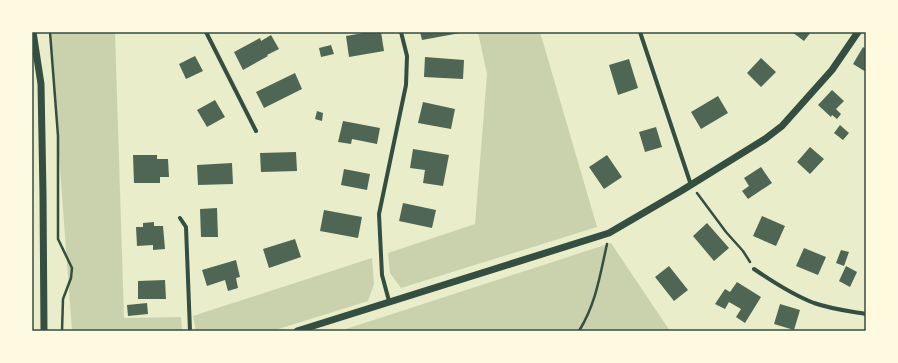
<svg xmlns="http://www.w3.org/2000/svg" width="898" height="363" viewBox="0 0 898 363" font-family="Overpass,sans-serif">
  <rect width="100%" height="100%" fill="#e9edc9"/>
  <!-- green -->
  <path fill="#cad2ad" d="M50,32H115L124,318L181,317L182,331H72Z
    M478,32H540L597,227L401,288L390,273L388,253L475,224L487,74Z
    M611,243L670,331H345L346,329Z
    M372,258L374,284L368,301L272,331H196L193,316Z"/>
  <!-- building -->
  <path fill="#4f6655" d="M369,32H381L384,51L349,57L346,36Z
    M420,32H460V33L422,40Z
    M792,32H811L804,41Z
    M271,35L279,49L267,55L268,56L243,70L234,52L260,38L261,41Z
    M331,45L334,54L321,57L319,48Z
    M863,47L866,49V72L853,64Z
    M195,56L203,71L186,79L179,64Z
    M425,57L464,60L463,79L424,77Z
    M761,58L776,72L761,87L747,73Z
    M629,59L638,88L618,95L609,65Z
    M295,73L302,89L264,108L256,92Z
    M832,90L844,101L836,109L841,114L837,119L832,115L831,117L818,105Z
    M718,96L728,113L701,129L691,112Z
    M215,100L225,117L207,127L197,110Z
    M423,102L455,109L451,129L418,123Z
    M317,111L323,113L322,121L315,119Z
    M343,121L380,128L377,144L352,139L351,144L338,142Z
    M840,125L849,133L843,140L834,133Z
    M656,127L662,147L645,152L639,132Z
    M810,147L824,159L810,174L797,162Z
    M413,149L449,155L443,186L423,183L425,170L410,168Z
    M296,152L297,171L261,172L260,153Z
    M133,155H157V159H168L169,177H160V183H134Z
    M607,155L622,177L604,189L589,167Z
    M232,163L233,184L198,185L197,165Z
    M761,167L772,183L748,199L742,191L749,186L744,178Z
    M344,169L370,174L367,190L341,185Z
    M403,203L436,210L432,228L399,221Z
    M217,208L218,237H201L200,209Z
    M324,210L362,217L358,238L320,231Z
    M762,216L785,226L776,246L753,236Z
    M154,222V226H163L165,249L153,250V245L137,246L136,227H143V223Z
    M707,223L729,248L714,261L693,236Z
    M295,239L301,257L269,268L263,249Z
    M804,248L826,257L818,275L796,266Z
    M841,250L849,252L844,266L836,263Z
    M236,260L240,277L236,278L238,288L228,291L225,280L207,286L202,270Z
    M669,266L688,290L674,301L655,277Z
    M846,266L857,272L850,287L839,281Z
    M165,280L166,299H138V281Z
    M737,282L761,297L745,323L736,317L741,309L729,302L725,309L715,304L725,289L730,292Z
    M147,303L148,314L128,316L127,305Z
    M780,304L800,310L794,330L774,324Z"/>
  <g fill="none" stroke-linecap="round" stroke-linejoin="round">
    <!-- path -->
    <path stroke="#344e41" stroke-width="2.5" d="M50,32L58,136V239L72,268L71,278L63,299L62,331
      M697,193L726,232L743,251L750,262
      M579,331C596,304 600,275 607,244"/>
    <!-- minor -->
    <path stroke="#344e41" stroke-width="4" d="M206,32L256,131
      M640,32L691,185
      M180,218L186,227L190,331
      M754,269C773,282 793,295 814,303C831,309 848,311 866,314
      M389,301L382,275L379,214L406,85L407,56L401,32"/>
    <!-- tertiary -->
    <path stroke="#344e41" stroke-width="7" d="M33,32L41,84L43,194L44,331
      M297,331L609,233L681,191L765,139L782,126L832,70L858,32"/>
  </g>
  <!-- border -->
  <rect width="898" height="363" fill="none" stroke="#fefae0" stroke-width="66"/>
  <rect x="33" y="33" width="832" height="297" fill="none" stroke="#344e41" stroke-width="1.5"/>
</svg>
